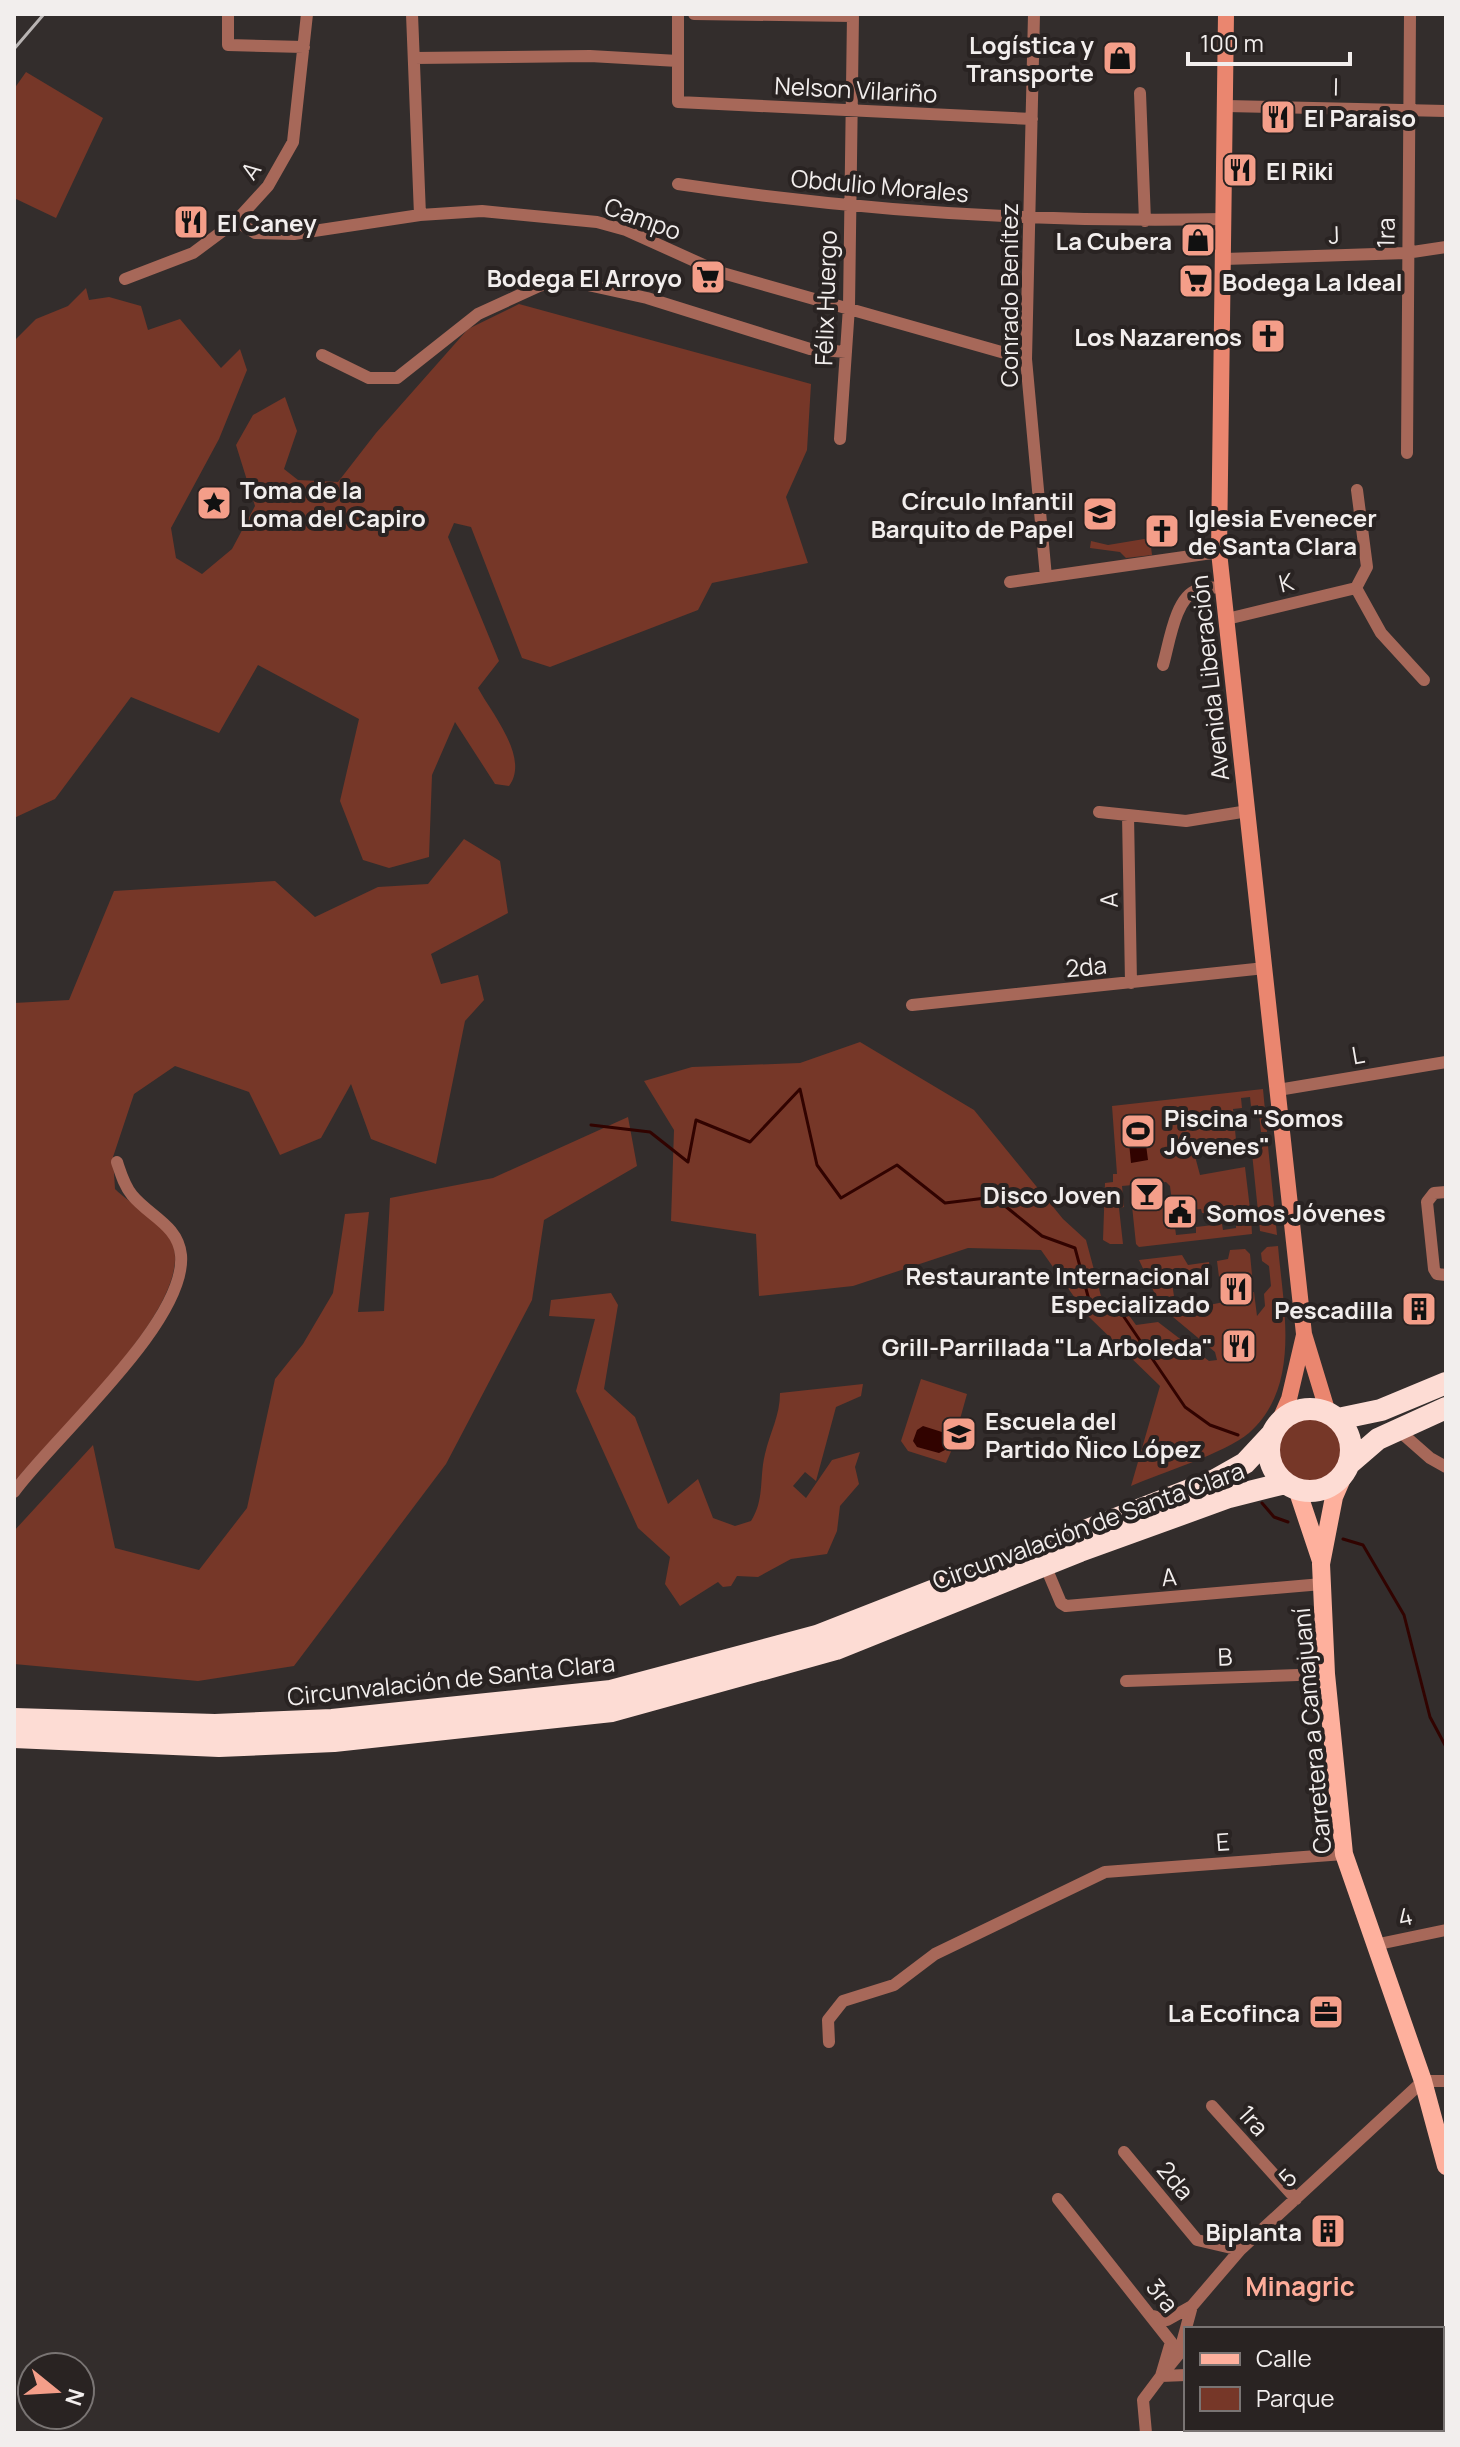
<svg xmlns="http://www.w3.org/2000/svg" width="1460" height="2447" viewBox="0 0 1460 2447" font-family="Manrope,sans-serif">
  <rect width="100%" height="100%" fill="#332d2c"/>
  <!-- green -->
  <path fill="#763728" d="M26,72L103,118L56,218L14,198V89Z
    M86,288L89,300L109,297L141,306L148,330L180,319L221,368L240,349L247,370L219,439L171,528L176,558L202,574L232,549L255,506L236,445L253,415L285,397L297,431L284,469L298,480L338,482L376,433L468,329L519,304L811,384L807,450L786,497L808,563L712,583L698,610L550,667L522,658L471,527L454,523L448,537L499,661L478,688C492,714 530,758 509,786L495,784L455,722L432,775L429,857L389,868L363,860L340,801L359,719L258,665L219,733L131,697L55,799L14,818V341L36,319L68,306Z
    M1150,538L1152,555L1126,558L1120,552L1090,548L1091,541L1108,545Z
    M464,839L500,861L508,913L431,954L441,984L478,975L484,1000L465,1021L436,1164L371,1139L351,1084L321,1138L280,1155L249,1092L175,1066L134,1094L113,1157L115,1189C131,1205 159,1217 170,1238C205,1298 48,1437 14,1483V1003L69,1000L114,891L275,881L315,917L378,887L428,884Z
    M860,1042L974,1110L1063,1219L1086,1240L1101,1296L1123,1307L1136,1325L1158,1322L1209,1361L1217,1360L1215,1352L1161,1307L1139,1260L1182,1255L1188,1265L1209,1262L1212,1284L1201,1285L1200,1279L1172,1283L1177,1316L1195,1314L1194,1308L1239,1299V1303L1250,1302L1249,1292H1254L1257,1316L1265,1306L1264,1294L1271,1286L1269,1266L1262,1261L1261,1253L1267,1247L1278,1246C1283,1307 1302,1386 1249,1433C1225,1453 1161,1473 1131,1486L1160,1386L1087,1315L1041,1250L968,1248L853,1286L759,1296L756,1234L671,1221L674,1130L644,1081L692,1067L800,1063Z
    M1263,1089L1267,1132H1261L1258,1105L1251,1106L1250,1097L1241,1098L1242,1108L1233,1109L1236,1140L1192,1145L1200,1175L1245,1167L1250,1209L1234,1211L1233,1205L1217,1207V1212L1202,1213L1201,1209L1173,1212L1176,1235L1196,1233V1227L1222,1224L1223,1230L1236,1228V1219L1251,1217L1252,1234L1139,1247L1136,1244L1132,1206L1172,1202L1170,1186L1166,1182L1122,1186L1124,1207L1119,1208L1123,1244H1110L1103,1240L1105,1183L1113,1182V1174H1117L1112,1106Z
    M628,1117L637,1166L544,1220L532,1300L446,1464L294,1666L198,1681L14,1664V1531L93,1445L115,1548L199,1570L247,1508L275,1379L303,1344L333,1293L345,1214L369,1212L358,1312L384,1311L390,1198L493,1178Z
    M1268,1146L1277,1235L1260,1231L1252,1153L1257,1147Z
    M1245,1249L1250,1254L1253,1285H1248L1247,1274L1219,1277L1217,1261L1228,1259L1230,1250Z
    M611,1293L618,1305L604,1389L635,1417L668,1504L698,1479L713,1518L735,1526L751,1521C765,1499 759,1478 765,1454C770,1432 780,1416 780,1393L863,1384L861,1396L836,1407L816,1481L805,1472L793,1486L806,1498L832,1460L860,1452L855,1467L859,1484L840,1506L837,1531L827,1554L791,1559L758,1577L737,1576L731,1586L723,1587L718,1582L680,1606L665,1584L670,1557L638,1528L576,1391L595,1319L549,1316L551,1300Z
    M921,1379L967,1394L957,1430L960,1431L946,1463L908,1451L901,1441Z
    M1277 1449a33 33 0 1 1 66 0a33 33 0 1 1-66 0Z"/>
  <!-- water -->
  <path fill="#310300" d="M1144,1129L1148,1160L1131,1163L1128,1132Z
    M923,1426L942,1432L947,1442L945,1450L939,1453L917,1447L913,1441L917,1430Z"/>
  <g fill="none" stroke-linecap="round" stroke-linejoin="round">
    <!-- stream -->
    <path stroke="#310300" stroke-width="3" d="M591,1125L650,1132L688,1162L696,1120L750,1142L800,1089L817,1165L841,1198L897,1165L945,1203L994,1197L1042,1236L1075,1248L1089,1300L1122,1314L1185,1407L1210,1425L1238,1435
      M1262,1503L1274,1517L1288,1522
      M1343,1539L1363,1545L1404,1615L1430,1717L1446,1747"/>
    <!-- street -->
    <path stroke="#a76859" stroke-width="12" d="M228,14V45L304,47
      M412,14L420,215
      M678,14V102L1032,119
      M694,14L853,16
      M1034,14L1026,359L1046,577
      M414,58L590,56L678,61
      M1140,93L1145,221
      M1226,106L1446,111
      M678,184C859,211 1041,223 1224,219
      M236,221L255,233L294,234L420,215L482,211L597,222L626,230L719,272L1026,359
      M1224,259L1406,253L1446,247
      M125,279L193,253L236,221L268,186L293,142L307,14
      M322,355L369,378H397L478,314L539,286L565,280L647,298L810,349L846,352
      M840,439L849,307L853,14
      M1407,453L1410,14
      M1357,490L1367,567L1356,588L1381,633L1424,680
      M1010,582L1219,552
      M1227,619L1356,588
      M1163,665C1169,645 1175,597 1197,590C1205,587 1215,588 1223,587
      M1099,812L1186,821L1248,811
      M1128,815L1131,983
      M912,1005L1265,968
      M1278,1090L1446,1062
      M1446,1192L1434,1193L1427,1202L1434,1269L1437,1274L1446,1275
      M1397,1429L1430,1458L1446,1467
      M14,1492C53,1438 187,1322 181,1255C178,1225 149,1216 132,1195C124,1185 121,1174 117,1162
      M1045,1565L1061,1603L1066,1606L1322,1584
      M1126,1681L1326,1674
      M1374,1945L1446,1930
      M829,2042L828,2020L843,2001L894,1985L935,1954L1105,1872L1344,1854
      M1212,2106L1296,2199
      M1124,2152L1197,2240L1240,2250
      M1058,2199L1171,2342L1161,2376L1143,2400L1146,2433
      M1153,2316L1167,2320L1192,2306
      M1161,2376L1179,2354L1192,2306L1240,2250L1423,2081H1446
      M1161,2376L1186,2375"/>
    <!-- secondary -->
    <path stroke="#ea866f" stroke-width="16" d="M1226,14L1219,552L1304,1334L1328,1413
      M1278,1424L1289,1399L1304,1335"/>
    <!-- primary -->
    <path stroke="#feb09d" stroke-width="18" d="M1344,1474L1334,1497L1321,1564L1326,1674L1344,1854L1423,2081L1446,2166
      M1297,1489L1321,1561"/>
    <!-- highway -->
    <path stroke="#fddcd4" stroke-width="22" d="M1269 1450a41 41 0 1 1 82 0a41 41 0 1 1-82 0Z
      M1338,1419L1381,1410L1446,1383
      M1349,1464L1378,1439L1446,1408
      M14,1719L215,1725L332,1720L611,1691L817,1636L1215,1480L1245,1463L1272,1434
      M14,1737L219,1746L334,1741L612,1711L836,1649L1080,1551L1229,1497L1285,1483"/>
    <!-- rail -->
    <path stroke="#b9b4b3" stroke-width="3" d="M14,49L44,14"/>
  </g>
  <!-- icons -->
  <defs>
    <symbol id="shop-square" viewBox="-11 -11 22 22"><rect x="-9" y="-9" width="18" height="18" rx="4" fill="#f49e89" stroke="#292322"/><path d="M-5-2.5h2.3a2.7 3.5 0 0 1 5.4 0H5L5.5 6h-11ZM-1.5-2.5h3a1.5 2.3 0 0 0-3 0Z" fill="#111"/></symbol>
    <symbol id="restaurant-square" viewBox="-11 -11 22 22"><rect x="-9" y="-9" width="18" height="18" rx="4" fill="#f49e89" stroke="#292322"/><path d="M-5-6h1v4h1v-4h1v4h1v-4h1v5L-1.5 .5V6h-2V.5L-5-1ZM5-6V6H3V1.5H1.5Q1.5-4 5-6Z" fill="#111"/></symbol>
    <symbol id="supermarket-square" viewBox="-11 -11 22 22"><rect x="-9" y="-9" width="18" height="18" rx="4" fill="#f49e89" stroke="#292322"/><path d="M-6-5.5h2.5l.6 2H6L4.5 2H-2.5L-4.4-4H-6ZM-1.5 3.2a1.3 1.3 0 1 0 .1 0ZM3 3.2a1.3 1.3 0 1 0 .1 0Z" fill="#111"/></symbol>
    <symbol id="church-square" viewBox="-11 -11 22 22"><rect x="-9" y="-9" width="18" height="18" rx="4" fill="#f49e89" stroke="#292322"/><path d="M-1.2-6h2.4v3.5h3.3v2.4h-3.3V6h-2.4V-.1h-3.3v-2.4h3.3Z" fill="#111"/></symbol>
    <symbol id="sight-square" viewBox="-11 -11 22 22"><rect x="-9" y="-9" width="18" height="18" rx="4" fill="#f49e89" stroke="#292322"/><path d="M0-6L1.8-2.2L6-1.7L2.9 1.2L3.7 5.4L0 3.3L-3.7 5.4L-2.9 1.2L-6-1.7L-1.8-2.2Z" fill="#111"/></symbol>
    <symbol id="school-square" viewBox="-11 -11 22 22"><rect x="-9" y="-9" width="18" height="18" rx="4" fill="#f49e89" stroke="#292322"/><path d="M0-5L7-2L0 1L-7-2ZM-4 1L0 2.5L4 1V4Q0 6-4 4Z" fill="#111"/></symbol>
    <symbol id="stadium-square" viewBox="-11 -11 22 22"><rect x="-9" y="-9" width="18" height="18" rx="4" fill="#f49e89" stroke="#292322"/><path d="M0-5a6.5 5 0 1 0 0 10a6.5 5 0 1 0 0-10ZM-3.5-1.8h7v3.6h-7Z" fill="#111"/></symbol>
    <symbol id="bar-square" viewBox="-11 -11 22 22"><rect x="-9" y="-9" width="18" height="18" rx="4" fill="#f49e89" stroke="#292322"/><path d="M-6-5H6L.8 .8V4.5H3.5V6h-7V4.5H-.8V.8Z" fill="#111"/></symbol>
    <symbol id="civic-square" viewBox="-11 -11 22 22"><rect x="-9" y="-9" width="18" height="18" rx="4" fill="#f49e89" stroke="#292322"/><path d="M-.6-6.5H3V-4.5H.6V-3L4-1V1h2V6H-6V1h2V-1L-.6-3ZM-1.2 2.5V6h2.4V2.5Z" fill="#111"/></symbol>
    <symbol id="building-square" viewBox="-11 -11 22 22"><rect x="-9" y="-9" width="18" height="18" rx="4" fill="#f49e89" stroke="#292322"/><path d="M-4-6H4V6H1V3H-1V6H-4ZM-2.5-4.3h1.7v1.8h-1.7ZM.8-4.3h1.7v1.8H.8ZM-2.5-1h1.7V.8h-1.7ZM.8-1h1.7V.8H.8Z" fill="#111"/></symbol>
    <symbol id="university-square" viewBox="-11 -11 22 22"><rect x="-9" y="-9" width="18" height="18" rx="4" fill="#f49e89" stroke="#292322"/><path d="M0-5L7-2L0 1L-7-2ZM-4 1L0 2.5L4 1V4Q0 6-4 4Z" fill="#111"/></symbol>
    <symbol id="office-square" viewBox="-11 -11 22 22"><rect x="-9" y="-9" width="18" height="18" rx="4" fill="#f49e89" stroke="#292322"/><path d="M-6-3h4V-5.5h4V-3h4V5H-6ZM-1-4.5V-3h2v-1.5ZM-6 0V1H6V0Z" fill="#111"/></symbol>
  </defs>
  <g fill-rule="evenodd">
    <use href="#shop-square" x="1100" y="38" width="40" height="40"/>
    <use href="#restaurant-square" x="1258" y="97" width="40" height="40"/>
    <use href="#restaurant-square" x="1220" y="150" width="40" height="40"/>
    <use href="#restaurant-square" x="171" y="202" width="40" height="40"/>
    <use href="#shop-square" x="1178" y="220" width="40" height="40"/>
    <use href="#supermarket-square" x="688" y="257" width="40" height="40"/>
    <use href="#supermarket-square" x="1176" y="261" width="40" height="40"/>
    <use href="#church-square" x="1248" y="316" width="40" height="40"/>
    <use href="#sight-square" x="194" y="483" width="40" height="40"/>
    <use href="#school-square" x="1080" y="494" width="40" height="40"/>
    <use href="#church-square" x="1142" y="511" width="40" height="40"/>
    <use href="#stadium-square" x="1118" y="1111" width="40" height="40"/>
    <use href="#bar-square" x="1127" y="1174" width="40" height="40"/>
    <use href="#civic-square" x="1160" y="1192" width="40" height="40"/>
    <use href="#restaurant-square" x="1216" y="1269" width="40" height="40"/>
    <use href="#building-square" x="1399" y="1289" width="40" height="40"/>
    <use href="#restaurant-square" x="1219" y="1326" width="40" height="40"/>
    <use href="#university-square" x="939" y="1414" width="40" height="40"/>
    <use href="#office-square" x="1306" y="1992" width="40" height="40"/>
    <use href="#building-square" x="1308" y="2211" width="40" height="40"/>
  </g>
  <g text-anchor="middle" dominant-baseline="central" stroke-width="8" stroke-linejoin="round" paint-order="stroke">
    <!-- poi labels -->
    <g font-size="24" font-weight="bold" fill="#f2eeed" stroke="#292322" text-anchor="end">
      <text x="1094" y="44">Logística y<tspan x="1094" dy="28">Transporte</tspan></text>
      <text x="1304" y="117" text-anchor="start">El Paraiso</text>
      <text x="1266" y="170" text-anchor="start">El Riki</text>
      <text x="217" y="222" text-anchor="start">El Caney</text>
      <text x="1172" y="240">La Cubera</text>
      <text x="682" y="277">Bodega El Arroyo</text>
      <text x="1222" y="281" text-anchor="start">Bodega La Ideal</text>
      <text x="1242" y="336">Los Nazarenos</text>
      <text x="240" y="489" text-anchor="start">Toma de la<tspan x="240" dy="28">Loma del Capiro</tspan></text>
      <text x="1074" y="500">Círculo Infantil<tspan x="1074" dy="28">Barquito de Papel</tspan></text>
      <text x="1188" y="517" text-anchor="start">Iglesia Evenecer<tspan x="1188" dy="28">de Santa Clara</tspan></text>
      <text x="1164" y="1117" text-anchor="start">Piscina "Somos<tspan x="1164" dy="28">Jóvenes"</tspan></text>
      <text x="1121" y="1194">Disco Joven</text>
      <text x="1206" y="1212" text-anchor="start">Somos Jóvenes</text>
      <text x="1210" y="1275">Restaurante Internacional<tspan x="1210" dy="28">Especializado</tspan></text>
      <text x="1393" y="1309">Pescadilla</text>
      <text x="1213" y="1346">Grill-Parrillada "La Arboleda"</text>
      <text x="985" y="1420" text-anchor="start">Escuela del<tspan x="985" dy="28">Partido Ñico López</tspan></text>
      <text x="1300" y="2012">La Ecofinca</text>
      <text x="1302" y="2231">Biplanta</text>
    </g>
    <!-- street labels -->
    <g font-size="24" fill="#f2eeed" stroke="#292322">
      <text transform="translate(1336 86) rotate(1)">I</text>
      <text transform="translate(856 89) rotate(3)">Nelson Vilariño</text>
      <text transform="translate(250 170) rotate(-55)">A</text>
      <text transform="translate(880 185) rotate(5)">Obdulio Morales</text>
      <text transform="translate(643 218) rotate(20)">Campo</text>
      <text transform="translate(1385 233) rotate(-89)">1ra</text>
      <text transform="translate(1334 234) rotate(-2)">J</text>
      <text transform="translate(1008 295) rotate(-90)">Conrado Benítez</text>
      <text transform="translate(825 298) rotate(-88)">Félix Huergo</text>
      <text transform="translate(1286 582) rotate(-13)">K</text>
      <text transform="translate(1209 678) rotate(-96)">Avenida Liberación</text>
      <text transform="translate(1108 900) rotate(-91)">A</text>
      <text transform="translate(1086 966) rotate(-6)">2da</text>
      <text transform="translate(1358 1054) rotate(-10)">L</text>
      <text transform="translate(1088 1525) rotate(-20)">Circunvalación de Santa Clara</text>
      <text transform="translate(1169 1576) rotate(-5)">A</text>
      <text transform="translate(1225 1656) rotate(-2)">B</text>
      <text transform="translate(451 1679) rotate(-6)">Circunvalación de Santa Clara</text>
      <text transform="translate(1311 1731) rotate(-95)">Carretera a Camajuaní</text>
      <text transform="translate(1223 1841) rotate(-4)">E</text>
      <text transform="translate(1405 1916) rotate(-12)">4</text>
      <text transform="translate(1254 2120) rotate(48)">1ra</text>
      <text transform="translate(1287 2177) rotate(-43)">5</text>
      <text transform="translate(1176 2180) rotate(50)">2da</text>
      <text transform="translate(1163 2295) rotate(52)">3ra</text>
    </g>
    <!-- neighbourhood labels -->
    <g font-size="26" font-weight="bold" fill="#fead9a" stroke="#292322">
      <text x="1300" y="2286">Minagric</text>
    </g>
  </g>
  <!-- border -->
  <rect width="1460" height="2447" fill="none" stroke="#f2eeed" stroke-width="32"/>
  <!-- legend -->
  <rect x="1184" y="2327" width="260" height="104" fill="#292322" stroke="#797473" stroke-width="2"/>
  <rect x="1200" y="2353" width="40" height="12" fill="#feb09d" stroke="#797473" stroke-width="2"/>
  <text x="1256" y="2367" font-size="24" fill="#f2eeed">Calle</text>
  <rect x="1200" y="2387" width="40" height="24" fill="#763728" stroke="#797473" stroke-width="2"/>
  <text x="1256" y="2407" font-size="24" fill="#f2eeed">Parque</text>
  <!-- north arrow -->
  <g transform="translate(56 2391) rotate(108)"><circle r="38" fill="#292322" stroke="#797473" stroke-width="2"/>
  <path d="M0-6L14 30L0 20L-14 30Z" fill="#f49e89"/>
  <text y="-12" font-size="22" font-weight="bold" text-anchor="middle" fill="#f2eeed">N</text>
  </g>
  <!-- scale -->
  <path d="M1188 52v12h162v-12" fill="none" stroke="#f2eeed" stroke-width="4"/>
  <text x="1200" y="52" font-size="24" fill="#f2eeed" stroke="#292322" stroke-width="6" paint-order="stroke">100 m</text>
</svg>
